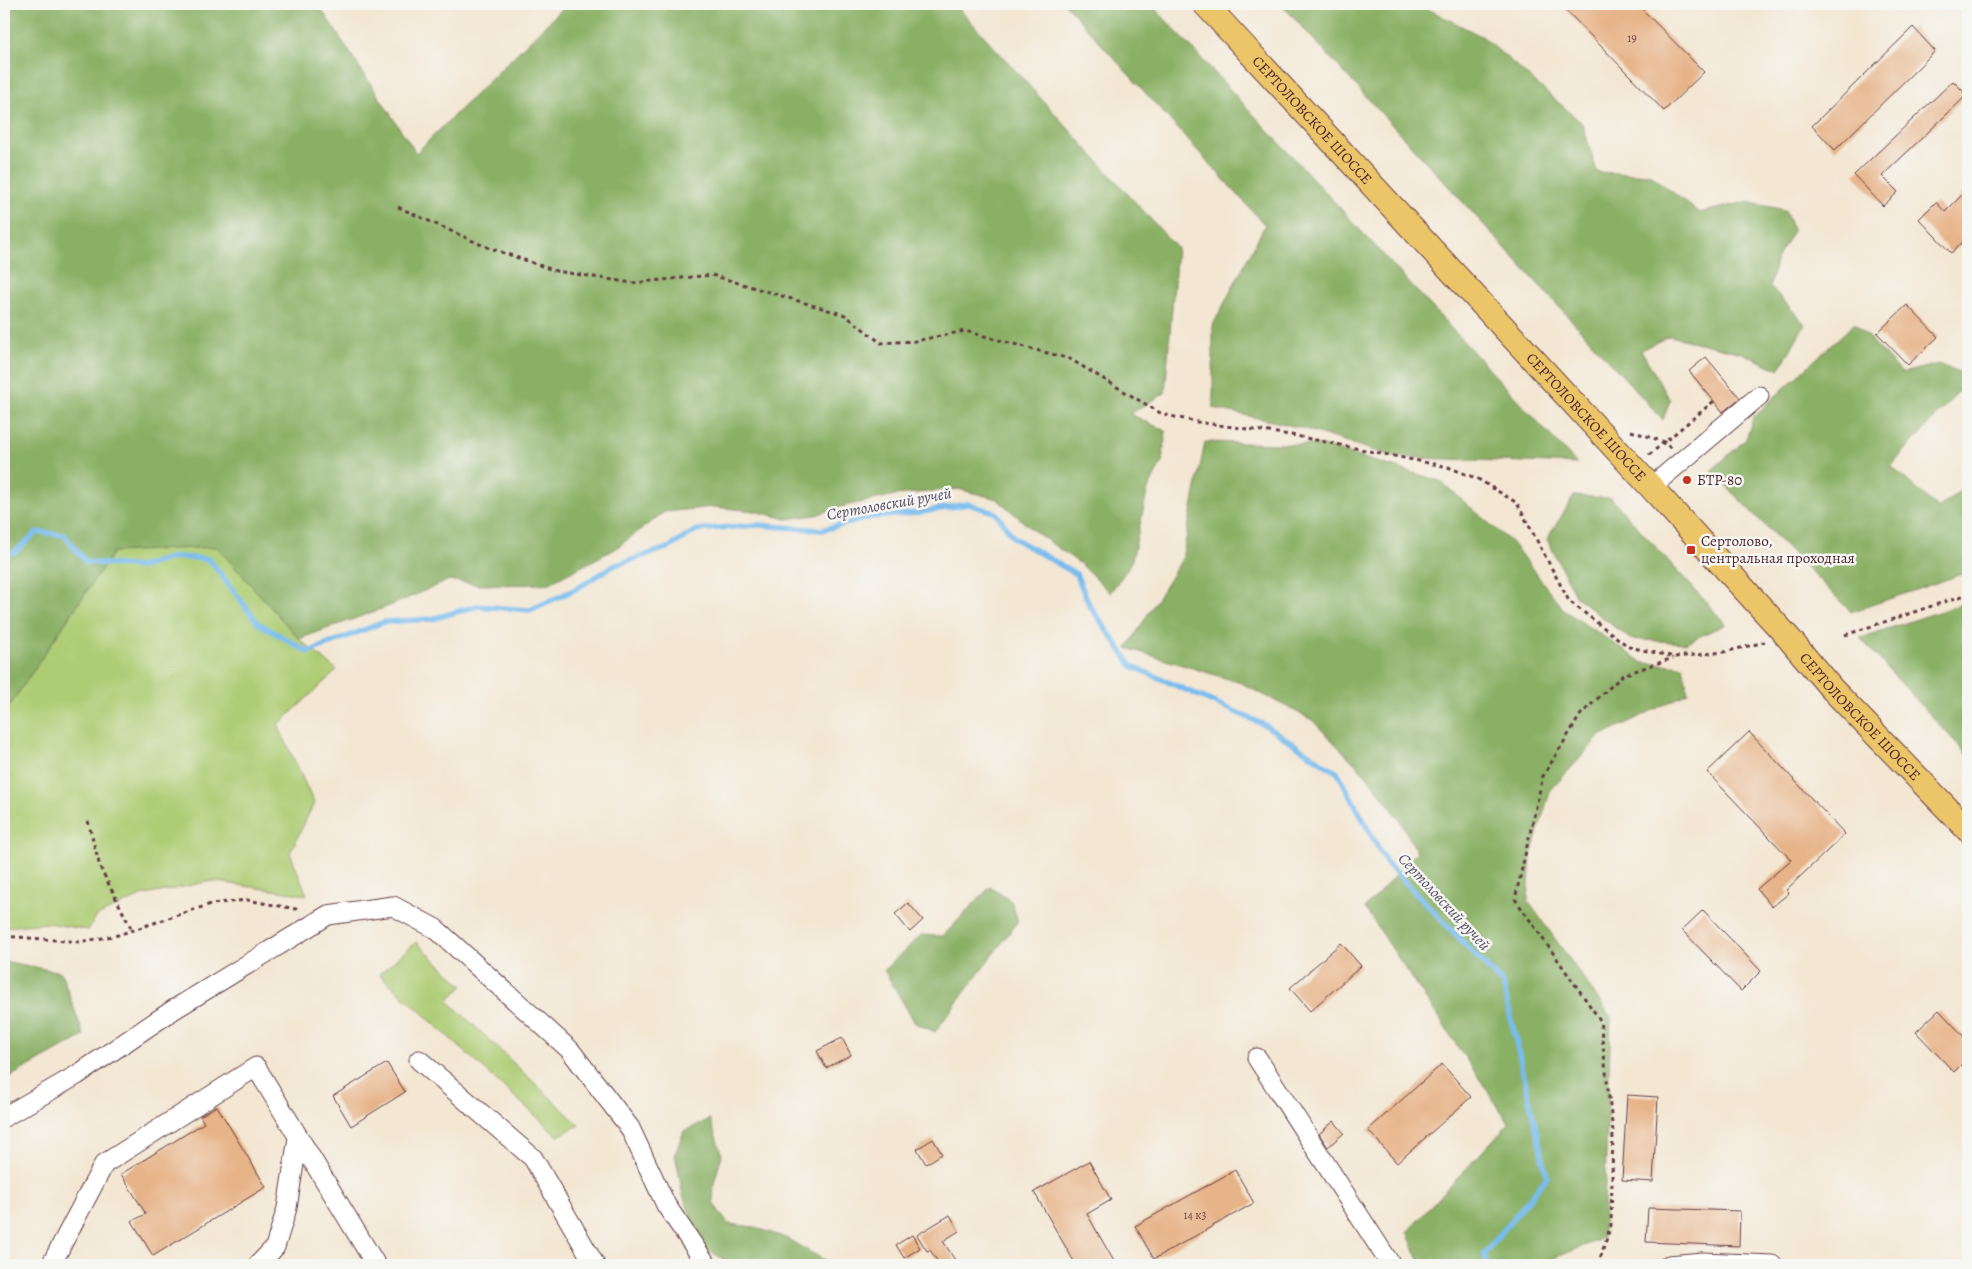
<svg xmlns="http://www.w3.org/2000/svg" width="1972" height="1269" viewBox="0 0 1972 1269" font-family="Alegreya,serif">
  <rect width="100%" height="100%" fill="#f6f6f2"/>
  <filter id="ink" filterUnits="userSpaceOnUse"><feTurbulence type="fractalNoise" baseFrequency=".02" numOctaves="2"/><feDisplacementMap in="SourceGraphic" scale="10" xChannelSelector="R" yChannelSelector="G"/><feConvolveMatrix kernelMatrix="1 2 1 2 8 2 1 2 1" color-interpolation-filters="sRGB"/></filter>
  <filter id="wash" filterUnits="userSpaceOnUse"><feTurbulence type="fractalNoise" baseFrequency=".0096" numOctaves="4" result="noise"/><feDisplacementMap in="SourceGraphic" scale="20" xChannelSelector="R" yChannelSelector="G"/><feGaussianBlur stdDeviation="1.12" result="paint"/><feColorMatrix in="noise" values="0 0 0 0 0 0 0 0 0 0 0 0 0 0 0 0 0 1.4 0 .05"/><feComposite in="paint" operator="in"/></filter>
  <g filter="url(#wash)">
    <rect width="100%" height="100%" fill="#f3e6d2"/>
    <!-- green -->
    <path fill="#adcc73" stroke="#7c764f" d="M217,546L299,639L337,670L278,725L314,803L290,853L307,895L211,881L141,896L97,916L88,930L47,923L4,927V714L113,552Z
      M416,942L463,986L447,1000L579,1125L558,1136L379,974Z"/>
    <!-- forest -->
    <path fill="#8ab065" stroke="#6a6848" d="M4,4H318L416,153L567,4H955L1177,248L1165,393L1130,414L1166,431L1162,462L1148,489L1131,564L1110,593L1082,565L1034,531L997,499L958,489L895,495L840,507L816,515L787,519L755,511L713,507L664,512L615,549L548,584L479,585L449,580L392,605L299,639L217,547L113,552L4,714Z
      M1065,4H1151L1577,464L1394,457L1302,428L1213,408V325L1265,225Z
      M1281,4H1426L1424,7L1483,37L1582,123L1597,172L1651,175L1699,213L1746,202L1785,210L1793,231L1777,258L1770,286L1805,324L1779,370L1742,353L1669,336L1641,350L1670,400L1663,420Z
      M1855,323L1902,373L1938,364L1968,375V381L1891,466L1938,508L1968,484V572L1851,612L1711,471L1746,439L1754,416Z
      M1205,442L1320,445L1440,481L1512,543L1565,611L1643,663L1683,666L1688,693L1600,736L1550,791L1531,855L1528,901L1611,1017L1603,1238L1538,1265H1421L1407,1232L1509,1123L1365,908L1417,852L1398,817L1367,776L1312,720L1241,683L1127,648L1182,559Z
      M1574,496L1611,498L1726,624L1685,643L1630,639L1576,597L1547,539Z
      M1968,602V756L1860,638Z
      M990,887L1011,901L1018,921L935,1032L915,1023L884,970L921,935L943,936Z
      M4,961L61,972L84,1036L4,1080Z
      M710,1119L722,1155L714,1183L713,1203L728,1224L754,1227L786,1238L833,1265H733L703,1247L683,1196L675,1154L684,1131Z"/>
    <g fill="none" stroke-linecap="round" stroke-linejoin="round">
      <!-- stream -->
      <path stroke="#78bcee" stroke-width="5.5" d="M4,553L15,552L37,532L64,535L86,562L140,567L174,557L209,559L258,623L308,652L384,622L432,619L477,606L530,610L576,589L613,566L670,547L696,530L757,525L822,530L871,517L917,513L968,504L996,513L1014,538L1076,574L1090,606L1132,666L1265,725L1338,773L1386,862L1503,984L1547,1177L1484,1254L1487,1265"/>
    </g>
    <g id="blocks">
      <!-- building -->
      <path fill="#e7b388" d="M1560,4H1637L1704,72L1664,111Z
        M1913,27L1935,51L1835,150L1812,126Z
        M1953,81L1967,95L1882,176L1898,192L1883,206L1854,175Z
        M1968,189V237L1951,253L1919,219L1936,202L1945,212Z
        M1907,305L1938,337L1908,365L1877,333Z
        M1706,357L1740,398L1723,412L1689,371Z
        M1749,732L1845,834L1786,890L1789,893L1772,907L1757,889L1791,860L1707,772Z
        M908,903L923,920L910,932L895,914Z
        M1703,910L1761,971L1741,991L1682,930Z
        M1341,943L1361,966L1310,1011L1290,988Z
        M1939,1010L1968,1041V1058L1954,1072L1916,1032Z
        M842,1038L851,1055L826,1068L817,1051Z
        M387,1063L405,1092L351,1126L333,1096Z
        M1442,1064L1471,1097L1397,1163L1368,1130Z
        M1627,1095L1658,1097L1653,1182L1622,1180Z
        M217,1106L266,1187L153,1256L132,1221L146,1214L121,1174L204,1123L200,1116Z
        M1334,1121L1344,1133L1328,1147L1319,1134Z
        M933,1139L942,1154L926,1164L917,1149Z
        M1089,1161L1111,1200L1087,1214L1116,1265H1076L1034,1192Z
        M1235,1170L1254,1203L1154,1259L1135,1226Z
        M1648,1208L1740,1211L1739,1246L1646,1242Z
        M950,1215L959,1231L943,1241L958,1265H940L930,1250L927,1251L917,1235Z
        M912,1235L920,1248L904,1258L896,1245Z"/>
    </g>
  </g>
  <g filter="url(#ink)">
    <use href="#blocks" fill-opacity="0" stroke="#633d44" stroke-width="1"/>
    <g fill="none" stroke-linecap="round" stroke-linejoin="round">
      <defs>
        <path id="minor" d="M1651,487L1759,396
          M1257,1058L1391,1265
          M419,1060L533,1158L595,1265
          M4,1117L77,1075L173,1010L328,915L393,906L436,929L570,1050L630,1128L666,1205L707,1265
          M51,1265L104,1164L256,1067L376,1265
          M258,1265L275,1247L287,1208L298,1138
          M1669,1265L1703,1262L1772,1265"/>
        <g id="major">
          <path id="s1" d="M1205,4L1651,487L1787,636L1831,688L1968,830"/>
        </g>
      </defs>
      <!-- minor casing -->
      <use href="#minor" stroke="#633d44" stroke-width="21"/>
      <!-- major casing -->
      <use href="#major" stroke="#633d44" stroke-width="26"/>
      <!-- path -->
      <path stroke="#633d44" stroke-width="3" stroke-dasharray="4 4" stroke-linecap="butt" d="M398,207L484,246L556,271L632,283L712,275L845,315L881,343L915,341L965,331L1070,359L1162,414L1197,422L1291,435L1448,467L1478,479L1517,503L1569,601L1629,647L1675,657L1724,652L1765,642
        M1631,431L1665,442L1671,449
        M1649,455L1714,401
        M1845,635L1968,594
        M88,821L100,867L132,930
        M4,936L80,942L118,935L211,904L247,900L301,910
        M1598,1265L1611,1225L1613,1132L1600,1020L1515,899L1543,776L1581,714L1623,675L1673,658"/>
      <!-- minor -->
      <use href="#minor" stroke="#fff" stroke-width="19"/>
      <!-- major -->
      <use href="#major" stroke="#edc569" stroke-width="24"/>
    </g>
  </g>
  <!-- markers -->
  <g fill="#c8321e" stroke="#f6f6f2" stroke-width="2">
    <circle cx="1687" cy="480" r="5"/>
    <rect x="1686" y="545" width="10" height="10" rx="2.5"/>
  </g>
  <g text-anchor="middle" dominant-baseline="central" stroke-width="5" stroke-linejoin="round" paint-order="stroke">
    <!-- number labels -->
    <g font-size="12" fill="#714442">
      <text x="1632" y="38">19</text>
      <text x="1195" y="1215">14 к3</text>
    </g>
    <!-- street labels -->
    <g font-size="15" fill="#4a1f2b" stroke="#f6f6f2">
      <text stroke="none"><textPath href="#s1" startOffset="158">СЕРТОЛОВСКОЕ ШОССЕ</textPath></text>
      <text stroke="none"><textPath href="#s1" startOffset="562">СЕРТОЛОВСКОЕ ШОССЕ</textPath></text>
      <text stroke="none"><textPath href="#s1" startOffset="968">СЕРТОЛОВСКОЕ ШОССЕ</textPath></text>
    </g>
    <!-- poi labels -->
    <g font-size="15" fill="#4a1f2b" stroke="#f6f6f2" text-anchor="start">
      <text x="1697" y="480">БТР-80</text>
      <text x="1701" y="541">Сертолово,<tspan x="1701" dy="17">центральная проходная</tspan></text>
    </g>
    <!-- water labels -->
    <g font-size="16" font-style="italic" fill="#584e66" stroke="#f6f6f2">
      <text transform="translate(889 504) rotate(-10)">Сертоловский ручей</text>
      <text transform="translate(1444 902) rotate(47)">Сертоловский ручей</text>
    </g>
  </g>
  <!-- margin -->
  <rect width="1972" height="1269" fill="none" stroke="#f6f6f2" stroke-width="20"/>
</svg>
